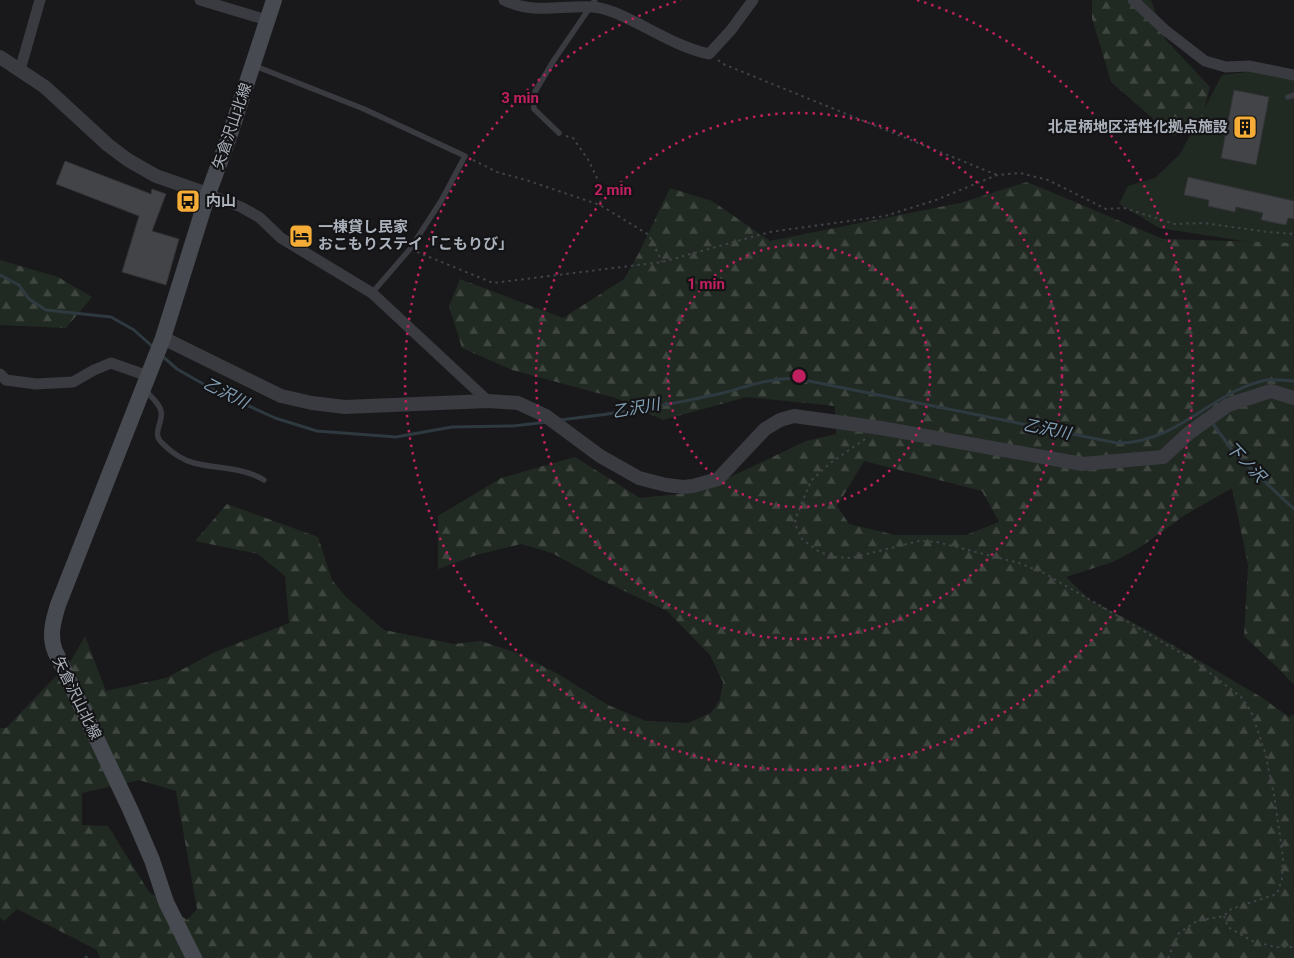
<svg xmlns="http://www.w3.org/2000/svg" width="1294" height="958" font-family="Roboto,'Noto Sans JP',sans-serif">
<defs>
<pattern id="forest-firs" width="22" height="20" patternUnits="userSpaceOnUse" patternTransform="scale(1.25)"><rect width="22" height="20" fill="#212a22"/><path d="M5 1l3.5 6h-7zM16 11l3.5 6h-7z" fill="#3f4640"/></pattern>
</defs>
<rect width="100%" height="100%" fill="#19191b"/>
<path fill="#212a22" d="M1264 70 1294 78V249L1159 228 1119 204 1128 186 1155 178 1180 154 1222 75Z"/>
<path fill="url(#forest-firs)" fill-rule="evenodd" d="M1092 0H1151L1165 39 1210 87 1200 125 1173 136 1111 82 1092 18Z
M1027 182 1163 239 1294 243V685L1280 670 1244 636 1248 565 1232 488 1185 515 1139 548 1113 562 1066 577 1090 600 1149 631 1261 697 1289 717 1294 714V958H100L97 950 17 909 4 921 0 918V728H6L57 675 59 682 85 636 106 691 166 678 215 652 289 623 285 576 258 554 195 541 227 504 318 537 332 580 346 597 384 630 454 644 481 641 517 653 558 674 608 705 646 721 688 723 711 713 720 699 723 682 710 655 667 611 601 580 552 553 521 544 476 555 438 569V516L501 478 575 457 640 498 699 492 806 441 836 434 835 406 747 397 663 420 616 398 512 370 462 348 449 306 460 279 563 318 624 279 640 251 670 188 712 201 770 241 960 203ZM864 461 982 491 999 522 966 535H895L849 524 837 506ZM139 780 176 791 197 909 187 920 149 892 108 826 82 825V793Z
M0 260 58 277 92 297 66 328 0 325Z"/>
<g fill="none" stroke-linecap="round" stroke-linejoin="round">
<path stroke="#2e3940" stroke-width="3" d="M0 275 19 285 29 299 46 310 111 317 134 330 153 347
M161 355 177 369 212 389 275 418 317 431 396 437 452 427 513 426 547 422
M560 420C615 414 670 405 723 393 749 386 766 379 794 378L1117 443C1177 444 1213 390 1267 380 1276 379 1285 381 1294 381
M1211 421 1234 453 1294 509
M86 957 87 958"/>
</g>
<path fill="#434448" stroke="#333337" d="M1234 90 1269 97 1256 165 1221 158Z
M65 161 151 194 152 189 166 194 152 231 179 239 166 285 122 272 139 216 56 184Z
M1188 177 1294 201V219L1288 218 1286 225 1261 220 1263 213 1236 207 1235 212 1208 206 1209 200 1184 195Z"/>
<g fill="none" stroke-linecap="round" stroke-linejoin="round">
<path stroke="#404248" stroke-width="2" stroke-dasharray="2.5 4" stroke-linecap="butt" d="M718 60 723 64 997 175
M566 136 573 138 589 161 602 189 600 205
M473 160 497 172 526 180 600 205 649 235 662 262
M417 252 493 283 662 262 770 232 885 216 936 200 997 175 1020 173 1048 180 1106 209 1124 208 1175 224 1204 223 1268 232 1294 234
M865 439 829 464 811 481 796 517 795 524 802 539 818 551 833 557 851 558 919 541 937 542 1019 563 1044 573 1193 660 1241 697 1251 711 1265 752 1274 795 1283 857 1282 879 1277 894 1231 909 1224 916 1197 921 1179 933 1168 958
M1224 916 1228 927 1252 941 1275 947H1294"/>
<path stroke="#3a3b41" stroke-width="5.5" d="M255 66 364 109 465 156 441 201 410 249 372 293
M1288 97 1294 95
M559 133 534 109 533 95 554 60 595 0
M145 390C150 396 159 402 161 411 164 422 151 433 162 443 170 451 182 460 194 463 217 469 243 467 264 480"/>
<path stroke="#3a3b41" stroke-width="11" d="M200 0 267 20
M504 0C534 15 561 5 592 7 607 8 621 15 635 22 659 34 682 48 709 54L731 30 753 0
M1133 0 1165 30 1205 61 1226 67 1249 66 1294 75
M20 70 40 0
M208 194 241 207 259 217 281 238 372 293 488 401
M0 374 6 380 36 384 73 382 94 370 111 363 148 376"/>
<path stroke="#3a3b41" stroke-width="14" d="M0 57 45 87 108 145 128 160 156 176 208 194
M163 338 281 396 312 403 345 407 488 401 518 403 546 416 600 456 639 478 666 485 683 487 693 486 718 479 765 429 780 420 794 416 881 428 1082 464 1163 457 1189 433 1228 405 1271 391 1294 398"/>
<path stroke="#484a51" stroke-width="16" d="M194 958 166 902 152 860 130 809 55 651C49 636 53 621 58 605L163 338 208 194 229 137 274 0"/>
</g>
<g fill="none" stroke="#c12060" stroke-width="2.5" stroke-dasharray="2.5 5">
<circle cx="799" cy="376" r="131"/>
<circle cx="799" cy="376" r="263"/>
<path d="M917 0A394 394 0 1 1 681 0"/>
</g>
<defs>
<g id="building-square" transform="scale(1.25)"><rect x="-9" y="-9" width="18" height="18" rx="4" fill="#f6ad37" stroke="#141416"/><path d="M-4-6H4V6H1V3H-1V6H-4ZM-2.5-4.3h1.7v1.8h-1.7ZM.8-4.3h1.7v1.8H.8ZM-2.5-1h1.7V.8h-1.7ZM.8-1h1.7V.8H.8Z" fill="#111"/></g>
<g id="bus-square" transform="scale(1.25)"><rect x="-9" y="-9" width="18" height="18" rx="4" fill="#f6ad37" stroke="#141416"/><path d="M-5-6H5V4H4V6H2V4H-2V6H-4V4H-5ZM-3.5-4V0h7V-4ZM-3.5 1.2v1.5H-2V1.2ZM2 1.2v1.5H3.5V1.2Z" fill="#111"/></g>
<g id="hotel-square" transform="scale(1.25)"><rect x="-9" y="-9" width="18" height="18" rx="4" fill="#f6ad37" stroke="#141416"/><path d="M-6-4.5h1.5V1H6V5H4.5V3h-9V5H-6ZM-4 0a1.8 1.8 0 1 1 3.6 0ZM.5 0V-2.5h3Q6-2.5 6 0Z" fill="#111"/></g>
</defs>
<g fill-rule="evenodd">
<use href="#building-square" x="1245" y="127"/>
<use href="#bus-square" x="188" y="201"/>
<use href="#hotel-square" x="301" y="236"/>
</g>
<g text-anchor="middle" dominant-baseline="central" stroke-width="4.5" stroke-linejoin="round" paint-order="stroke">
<g font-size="15" fill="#abb1bb" stroke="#141416">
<text transform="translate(232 126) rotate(-71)">矢倉沢山北線</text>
<text transform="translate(77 698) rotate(64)">矢倉沢山北線</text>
</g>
<g font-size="15" font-weight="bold" fill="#abb1bb" stroke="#141416" text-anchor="start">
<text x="1228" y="127" text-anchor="end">北足柄地区活性化拠点施設</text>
<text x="206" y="201">内山</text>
<text x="318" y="227">一棟貸し民家<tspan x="318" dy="17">おこもりステイ「こもりび」</tspan></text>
</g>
<g font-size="16" font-style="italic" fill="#82a0b6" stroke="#141416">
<text transform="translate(226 393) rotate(27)">乙沢川</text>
<text transform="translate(636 408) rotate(-10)">乙沢川</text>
<text transform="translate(1047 429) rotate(11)">乙沢川</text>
<text transform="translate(1246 462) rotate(46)">下ノ沢</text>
</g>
</g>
<circle cx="799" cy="376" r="8" fill="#c12060" stroke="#141416" stroke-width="2.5"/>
<g font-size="15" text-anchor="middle" font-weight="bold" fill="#c12060" stroke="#141416" stroke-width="4.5" stroke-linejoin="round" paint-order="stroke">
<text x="520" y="103">3 min</text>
<text x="613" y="195">2 min</text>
<text x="706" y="289">1 min</text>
</g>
</svg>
